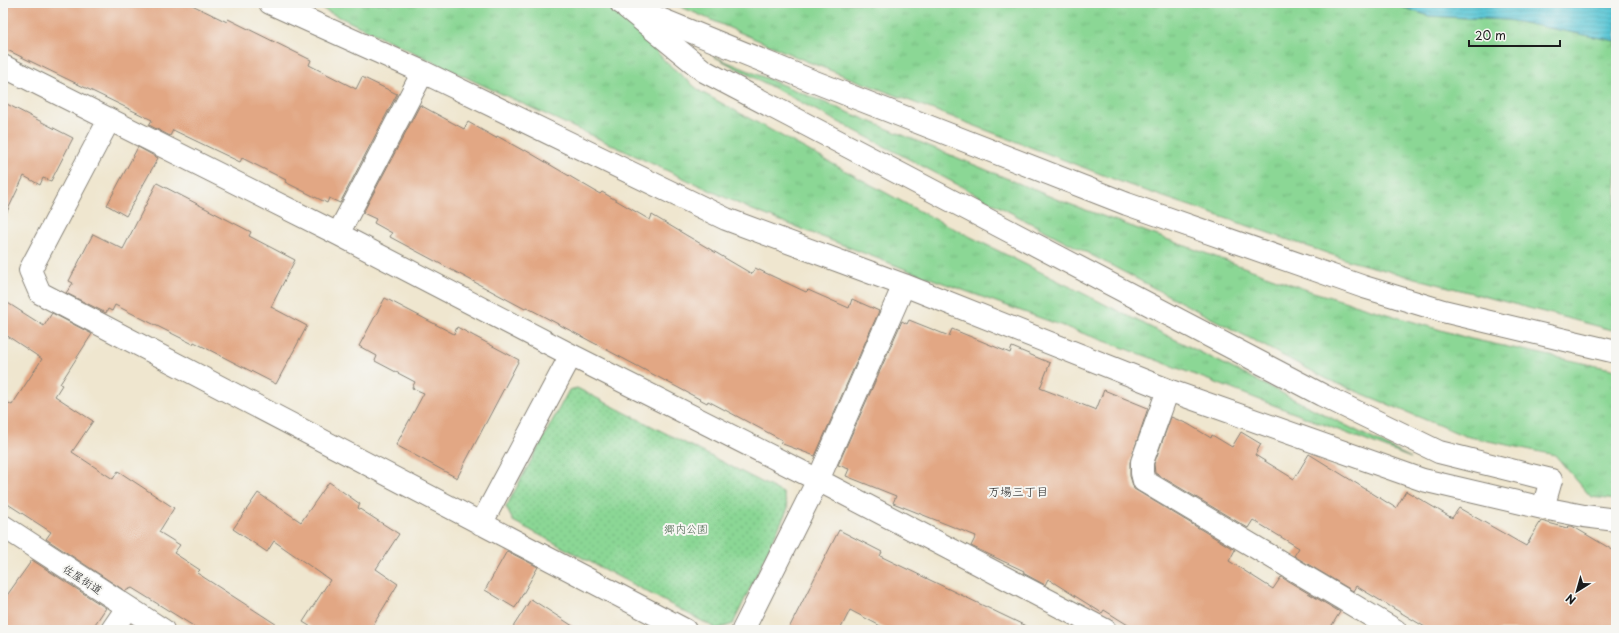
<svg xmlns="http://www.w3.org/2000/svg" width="1619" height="633" font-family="'Playpen Sans','Klee One',sans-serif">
<defs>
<pattern id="grass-tufts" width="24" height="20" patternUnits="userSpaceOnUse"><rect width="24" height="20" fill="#8bd795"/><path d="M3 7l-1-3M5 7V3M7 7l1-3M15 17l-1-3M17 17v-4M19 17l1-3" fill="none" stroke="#77b880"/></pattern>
<pattern id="park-dots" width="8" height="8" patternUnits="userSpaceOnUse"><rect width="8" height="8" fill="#8bd795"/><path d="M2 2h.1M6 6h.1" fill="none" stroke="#77b880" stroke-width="1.8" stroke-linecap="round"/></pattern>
<pattern id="water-rules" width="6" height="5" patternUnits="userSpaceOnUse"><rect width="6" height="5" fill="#5cc7d6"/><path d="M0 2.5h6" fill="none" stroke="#4faab7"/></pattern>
</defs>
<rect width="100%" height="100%" fill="#f6f6f2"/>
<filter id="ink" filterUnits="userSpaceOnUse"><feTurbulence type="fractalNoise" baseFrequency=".025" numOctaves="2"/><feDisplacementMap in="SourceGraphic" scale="8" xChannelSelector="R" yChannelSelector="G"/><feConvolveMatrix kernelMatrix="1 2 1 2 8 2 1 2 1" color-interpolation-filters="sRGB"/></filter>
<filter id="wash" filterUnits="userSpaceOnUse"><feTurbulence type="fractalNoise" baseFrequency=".012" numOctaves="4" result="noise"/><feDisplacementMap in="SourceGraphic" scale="16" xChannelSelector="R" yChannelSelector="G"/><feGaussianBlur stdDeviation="0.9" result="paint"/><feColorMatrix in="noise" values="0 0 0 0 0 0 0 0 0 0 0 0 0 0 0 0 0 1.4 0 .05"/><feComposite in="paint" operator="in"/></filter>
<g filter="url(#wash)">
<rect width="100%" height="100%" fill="#efe6cf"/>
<path fill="url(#grass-tufts)" stroke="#547a58" d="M310 3H598L624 15 666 62 701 92 921 212 1411 458 1146 356 910 271 750 209 478 83Z
M672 3H1390L1429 16 1508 20 1616 41V331L1350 261 1129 185 806 61Z
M713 56 1061 201 1310 291 1471 339 1616 370V500L1591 497 1555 455 1465 436 1329 380Z"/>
<path fill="url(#park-dots)" stroke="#547a58" d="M577 388 783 493 788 508 733 624 717 629 513 521 506 507 569 390Z"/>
<path fill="url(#water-rules)" stroke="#3c7279" d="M1390 3H1616V41L1508 20 1429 16Z"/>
<g id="blocks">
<path fill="#e2a784" d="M3 3H188L227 22 228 19 311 60 309 65 356 89 362 77 397 94 340 203 329 198 327 203 285 182 286 180 242 158 240 162 173 130 170 136 149 125 152 120 3 48Z
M3 102 73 138 51 181 43 178 40 185 24 176 3 220Z
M420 105 464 129 468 122 496 138 497 136 524 151 525 150 600 194 602 192 650 220 652 215 752 274 755 268 806 292 808 290 849 308 852 299 879 311 815 456 780 443 782 440 708 401 707 403 526 307 525 309 390 237 392 233 374 223 376 219 363 213Z
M138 147 158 158 126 216 107 205Z
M157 183 251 232 249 236 295 260 271 307 307 326 276 384 194 342 193 344 115 305 112 311 108 309 106 313 66 293 73 283 69 281 93 234 123 249Z
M385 298 454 334 457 327 519 360 457 478 396 445 424 393 412 388 415 382 375 361 377 356 359 346Z
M3 300 44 326 52 313 92 334 60 384 62 385 55 396 93 421 72 452 113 479 118 471 174 508 159 532 180 545 174 553 200 570 197 573 285 630H200L132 588 125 591 46 539 51 532 3 501V400L12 405 42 359 3 333Z
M909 320 949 336 952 329 1010 353 1012 347 1050 363 1040 388 1096 410 1104 390 1148 408 1130 462V476L1134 489 1235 550 1229 561 1273 589 1281 577 1340 612 1329 630H1136L1104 610 1102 613 1048 579 1045 585 1023 573 1024 571 971 546 976 536 893 503 896 496 846 476 849 469 838 465 902 321 907 324Z
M1171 417 1188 424 1211 438 1212 435 1232 447 1241 432 1261 444 1255 455 1294 479 1309 454 1396 508 1406 491 1452 518 1459 508 1526 546 1541 521 1567 528 1569 526H1572L1616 552V630H1430L1356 586 1353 591 1294 556 1299 548 1253 520 1248 528 1155 473 1154 464Z
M329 482 360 504 358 508 399 534 376 569 398 584 370 630H316L303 622 330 580 274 541 267 552 233 529 258 493 301 522Z
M839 530 882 552 880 556 1034 630H888L850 610 840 630H788Z
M507 551 538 567 515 608 485 590Z
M32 560 106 608 91 630H3V601Z
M531 599 579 630H511Z"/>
</g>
</g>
<g filter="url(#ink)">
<use href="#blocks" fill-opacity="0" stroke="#868176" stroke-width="1"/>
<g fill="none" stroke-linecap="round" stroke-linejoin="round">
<g stroke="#868176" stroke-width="24">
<path id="minor" d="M270 3 423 72 726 219 904 285 1168 390 1423 480 1543 508 1584 516 1616 520
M627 8 704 71 1322 395 1439 452 1551 480 1543 508
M3 66 338 234 571 355 818 480 1105 630
M109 120 30 270 40 293 685 630
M338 234 423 72
M1168 390 1142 462V473L1144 481 1395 630
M481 524 571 355
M3 526 163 630
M112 630 127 608
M743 630 818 480 904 285"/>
</g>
<g stroke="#868176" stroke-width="24">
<path id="tertiary" d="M621 3 810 80 1127 204 1364 287 1443 311 1616 352"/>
</g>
<use href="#minor" stroke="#fff" stroke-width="22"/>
<use href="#tertiary" stroke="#fff" stroke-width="22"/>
</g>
</g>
<g text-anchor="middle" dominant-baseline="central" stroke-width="4" stroke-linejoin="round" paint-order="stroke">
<g font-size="11" fill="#435d46" stroke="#f6f6f2">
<text x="686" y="528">郷内公園</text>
</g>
<g font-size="11" fill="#1c1c1c" stroke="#f6f6f2">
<text transform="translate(83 579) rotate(33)">佐屋街道</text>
</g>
<g font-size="12" fill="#1c1c1c" stroke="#f6f6f2">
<text x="1018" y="491">万場三丁目</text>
</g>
</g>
<rect width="1619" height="633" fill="none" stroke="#f6f6f2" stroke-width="16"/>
<g transform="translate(1577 591) rotate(217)" stroke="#f6f6f2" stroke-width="3" paint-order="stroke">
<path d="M0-3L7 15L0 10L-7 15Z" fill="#1c1c1c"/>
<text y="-6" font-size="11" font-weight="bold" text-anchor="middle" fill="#1c1c1c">N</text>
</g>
<path d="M1469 40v6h91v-6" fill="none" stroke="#1c1c1c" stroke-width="2"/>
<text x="1475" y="40" font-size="12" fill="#1c1c1c" stroke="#f6f6f2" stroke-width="3" paint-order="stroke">20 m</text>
</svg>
